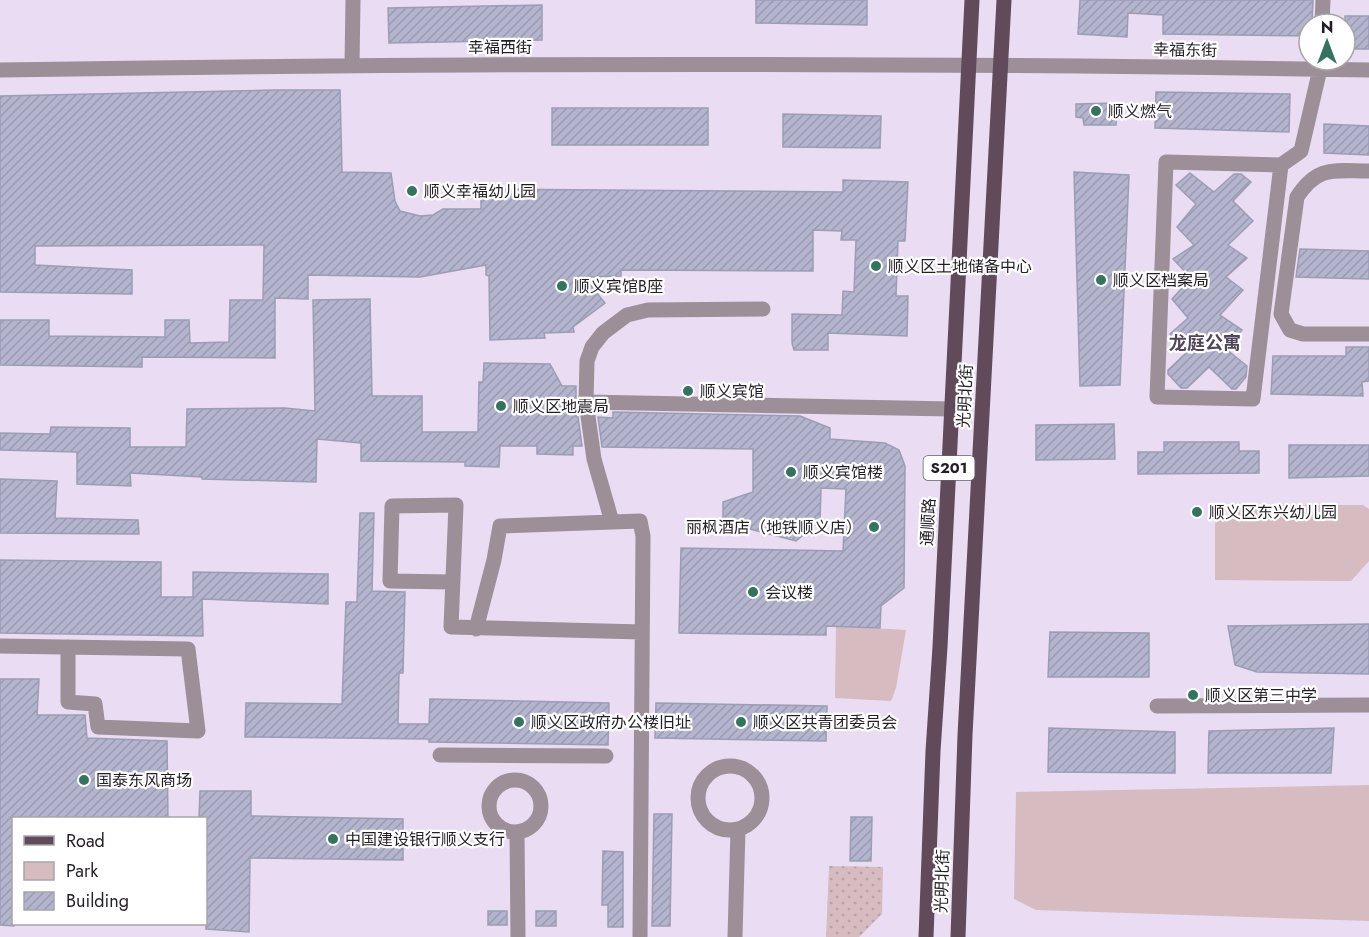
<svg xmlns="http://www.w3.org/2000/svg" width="1369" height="937" font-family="Jost,'Noto Sans SC',sans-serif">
<defs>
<pattern id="grass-dots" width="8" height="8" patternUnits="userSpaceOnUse" patternTransform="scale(1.5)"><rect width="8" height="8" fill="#d6bbc0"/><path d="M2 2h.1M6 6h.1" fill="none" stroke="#b7a0a5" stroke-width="1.8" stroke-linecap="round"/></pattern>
<pattern id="building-hatch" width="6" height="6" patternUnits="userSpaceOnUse" patternTransform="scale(1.5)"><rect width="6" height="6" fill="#b3b4cd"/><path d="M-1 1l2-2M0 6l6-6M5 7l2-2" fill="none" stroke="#9a9ab0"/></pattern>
</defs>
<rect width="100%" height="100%" fill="#e9dcf3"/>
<path fill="url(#grass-dots)" d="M829 866 883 867 882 914 859 937H826Z"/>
<path fill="#d6bbc0" d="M1241 505H1363L1369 509V561L1351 581 1215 580V523Z
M836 626 906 630 896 688 891 701 835 698Z
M1369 785V921L1036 910 1014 899 1016 792Z"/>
<path fill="url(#building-hatch)" stroke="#9c9db5" stroke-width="1.5" d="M756 0H867V25L756 23Z
M1080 0H1313L1312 24H1309V36L1163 34V15L1128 13 1127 37 1078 34Z
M542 5V40L389 43 388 8Z
M1345 16H1369V49H1345Z
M275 90H340L342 172 391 173 395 201 400 211 420 216 433 215 443 209H481V189L843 192V180L908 182 905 241H898L896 296H908L907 336 828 333V350H794L792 343V314L842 315 843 291 854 292 856 240H841L842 231 813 230V271L621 270V276L584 277 605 303 573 327 574 332 544 333 545 338 490 340 489 276 486 275V265L420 277 308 275V299L275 298V358L142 357V367L0 365V320H49V336L165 337V320H189L190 343 229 342 230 300H263L264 245 35 246V265L132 270V294L0 292V96Z
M1156 92 1290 94 1289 132 1155 128Z
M1117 103 1116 125H1084L1083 118 1076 117V104Z
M552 108H708V145H552Z
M783 114 881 116 880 148 783 147Z
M1324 124 1369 126V155L1324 153Z
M1074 172 1129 175 1120 385 1080 386Z
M1190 173 1214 192 1234 174H1241L1251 182 1233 201 1253 221 1228 245 1247 258 1226 277 1243 290 1220 315 1242 330 1226 349 1247 366 1246 377 1236 389H1232L1209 367 1187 388H1181L1168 374V370L1186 353 1170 334 1188 318 1172 299 1191 278 1173 259 1194 245 1177 227 1196 204 1176 185Z
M1300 249 1369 251V279L1296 277Z
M370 299 372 396H422V432H478L479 382H483L484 363 550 364 562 386H576V417H578L582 446H573V455L537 454V446H500L499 467 465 466V462L361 461V443L317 439 316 482 202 479V477L130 473 131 486 77 484V452L0 450V433L50 434 51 427 130 428V447H186L187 409 285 408 315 411 313 300Z
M1346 347H1369V381L1362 382 1363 396 1271 394 1273 356H1346Z
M613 412 800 416 830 428V439L885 443 899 450 905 466 904 588 881 606 880 628 826 626V635L679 633 681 548 843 551 846 489 821 488 820 521 796 541 723 522V502L753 492V449L602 447 598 417 613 418Z
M1114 424 1115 459 1036 460V425Z
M1164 442H1239V451H1259V473L1138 474V452H1164Z
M1289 445H1369V476L1289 478Z
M0 479 57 481 55 518 138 520 139 534 0 533Z
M360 513H374L372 591 405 592 403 673H399L398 724H429L430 699 609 703 608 745 429 742V739L245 737 246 703 342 704 346 602H357Z
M0 560 161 562V597H193V572L328 574V604L202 599 203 636 0 633Z
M1369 624V674L1257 672 1235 665 1228 626Z
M1050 632 1149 633V677H1048Z
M0 679H39L37 715H85L87 738 167 741 168 819H14V926L0 925Z
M656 703 827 706 826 741 655 738Z
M1049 728 1175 732V773L1048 772Z
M1334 728 1331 773H1208L1209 731Z
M200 791H251V816L403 819V860L250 858 249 932 206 929V819H199Z
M654 814H672L670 926H652Z
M851 817H872L871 861H850Z
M603 851 623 852V927H608V905H602Z
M488 911H507V925H488Z
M536 911H556V926H536Z"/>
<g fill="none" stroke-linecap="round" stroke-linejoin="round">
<path stroke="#9c8f97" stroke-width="15" d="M1322 24 1323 0
M352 65 353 0
M0 70C456 63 913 62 1369 70
M1281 165 1253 399 1157 397 1166 162 1281 165 1301 151 1320 69V60
M1369 171C1334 171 1318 165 1297 197L1281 314 1290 330 1303 334H1369
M586 402 587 361 592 347 603 333 627 315 648 310 763 309
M612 522 594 459 586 402 951 409
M452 582 390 581 392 506 456 505 451 627 642 632
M476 629 494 560 500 526 640 521 643 536 640 937
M0 646 188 649 198 731 98 727 95 704 68 702V647
M1157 706 1369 705
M440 755 606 756
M698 798a32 32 0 1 1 64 0a32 32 0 1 1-64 0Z
M489 806a26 26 0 1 1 52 0a26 26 0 1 1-52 0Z
M517 832 518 937
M735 937 738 829"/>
<path stroke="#614b5a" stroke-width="15" d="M926 937 933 751 940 647 972 0
M958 937 965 735 1004 0"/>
</g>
<g fill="#357360" stroke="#fff" stroke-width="2">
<circle cx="1096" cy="111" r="6"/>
<circle cx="412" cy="191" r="6"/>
<circle cx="876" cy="266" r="6"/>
<circle cx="1101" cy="280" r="6"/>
<circle cx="562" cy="286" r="6"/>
<circle cx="688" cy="391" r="6"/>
<circle cx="501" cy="406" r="6"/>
<circle cx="791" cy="472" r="6"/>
<circle cx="1197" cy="512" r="6"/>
<circle cx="874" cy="527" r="6"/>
<circle cx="753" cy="592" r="6"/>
<circle cx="1193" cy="695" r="6"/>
<circle cx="519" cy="722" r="6"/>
<circle cx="741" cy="722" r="6"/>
<circle cx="84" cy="780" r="6"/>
<circle cx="333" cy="839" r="6"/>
</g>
<g text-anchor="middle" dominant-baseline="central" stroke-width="4.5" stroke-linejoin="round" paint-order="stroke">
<rect fill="#fff" stroke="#646267" stroke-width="1.5" x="923.5" y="456" width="51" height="24" rx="4.5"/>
<g font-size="15" font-weight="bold" fill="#221e26">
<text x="949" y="468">S201</text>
</g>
<g font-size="16" fill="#221e26" stroke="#fff">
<text x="500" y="47">幸福西街</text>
<text transform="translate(1185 50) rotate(1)">幸福东街</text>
<text transform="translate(965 396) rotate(-87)">光明北街</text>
<text transform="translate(928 522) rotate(-87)">通顺路</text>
<text transform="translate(942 881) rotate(-88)">光明北街</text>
</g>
<g font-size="16" fill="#221e26" stroke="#fff" text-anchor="start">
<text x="1108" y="111">顺义燃气</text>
<text x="424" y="191">顺义幸福幼儿园</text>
<text x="888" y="266">顺义区土地储备中心</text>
<text x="1113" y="280">顺义区档案局</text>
<text x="574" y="286">顺义宾馆B座</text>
<text x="700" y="391">顺义宾馆</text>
<text x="513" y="406">顺义区地震局</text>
<text x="803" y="472">顺义宾馆楼</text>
<text x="1209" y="512">顺义区东兴幼儿园</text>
<text x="862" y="527" text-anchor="end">丽枫酒店（地铁顺义店）</text>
<text x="765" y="592">会议楼</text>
<text x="1205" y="695">顺义区第三中学</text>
<text x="531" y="722">顺义区政府办公楼旧址</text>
<text x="753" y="722">顺义区共青团委员会</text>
<text x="96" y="780">国泰东风商场</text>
<text x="345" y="839">中国建设银行顺义支行</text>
</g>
<g font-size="18" font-weight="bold" fill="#514659" stroke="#fff">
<text x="1205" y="343">龙庭公寓</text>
</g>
</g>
<rect x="12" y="817" width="195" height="108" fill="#ffffff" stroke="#a7a5a8" stroke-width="1.5"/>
<rect x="24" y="836" width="30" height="9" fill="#614b5a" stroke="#a7a5a8" stroke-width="1.5"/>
<text x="66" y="847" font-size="18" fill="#221e26">Road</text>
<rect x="24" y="862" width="30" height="18" fill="#d6bbc0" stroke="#a7a5a8" stroke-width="1.5"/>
<text x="66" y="877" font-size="18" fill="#221e26">Park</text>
<rect x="24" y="892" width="30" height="18" fill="url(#building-hatch)" stroke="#a7a5a8" stroke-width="1.5"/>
<text x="66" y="907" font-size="18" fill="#221e26">Building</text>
<g transform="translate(1327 42)"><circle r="28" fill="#ffffff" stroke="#a7a5a8" stroke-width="1.5"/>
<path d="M0-4.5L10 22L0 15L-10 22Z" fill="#357360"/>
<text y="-9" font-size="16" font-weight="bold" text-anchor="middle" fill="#221e26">N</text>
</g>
</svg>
